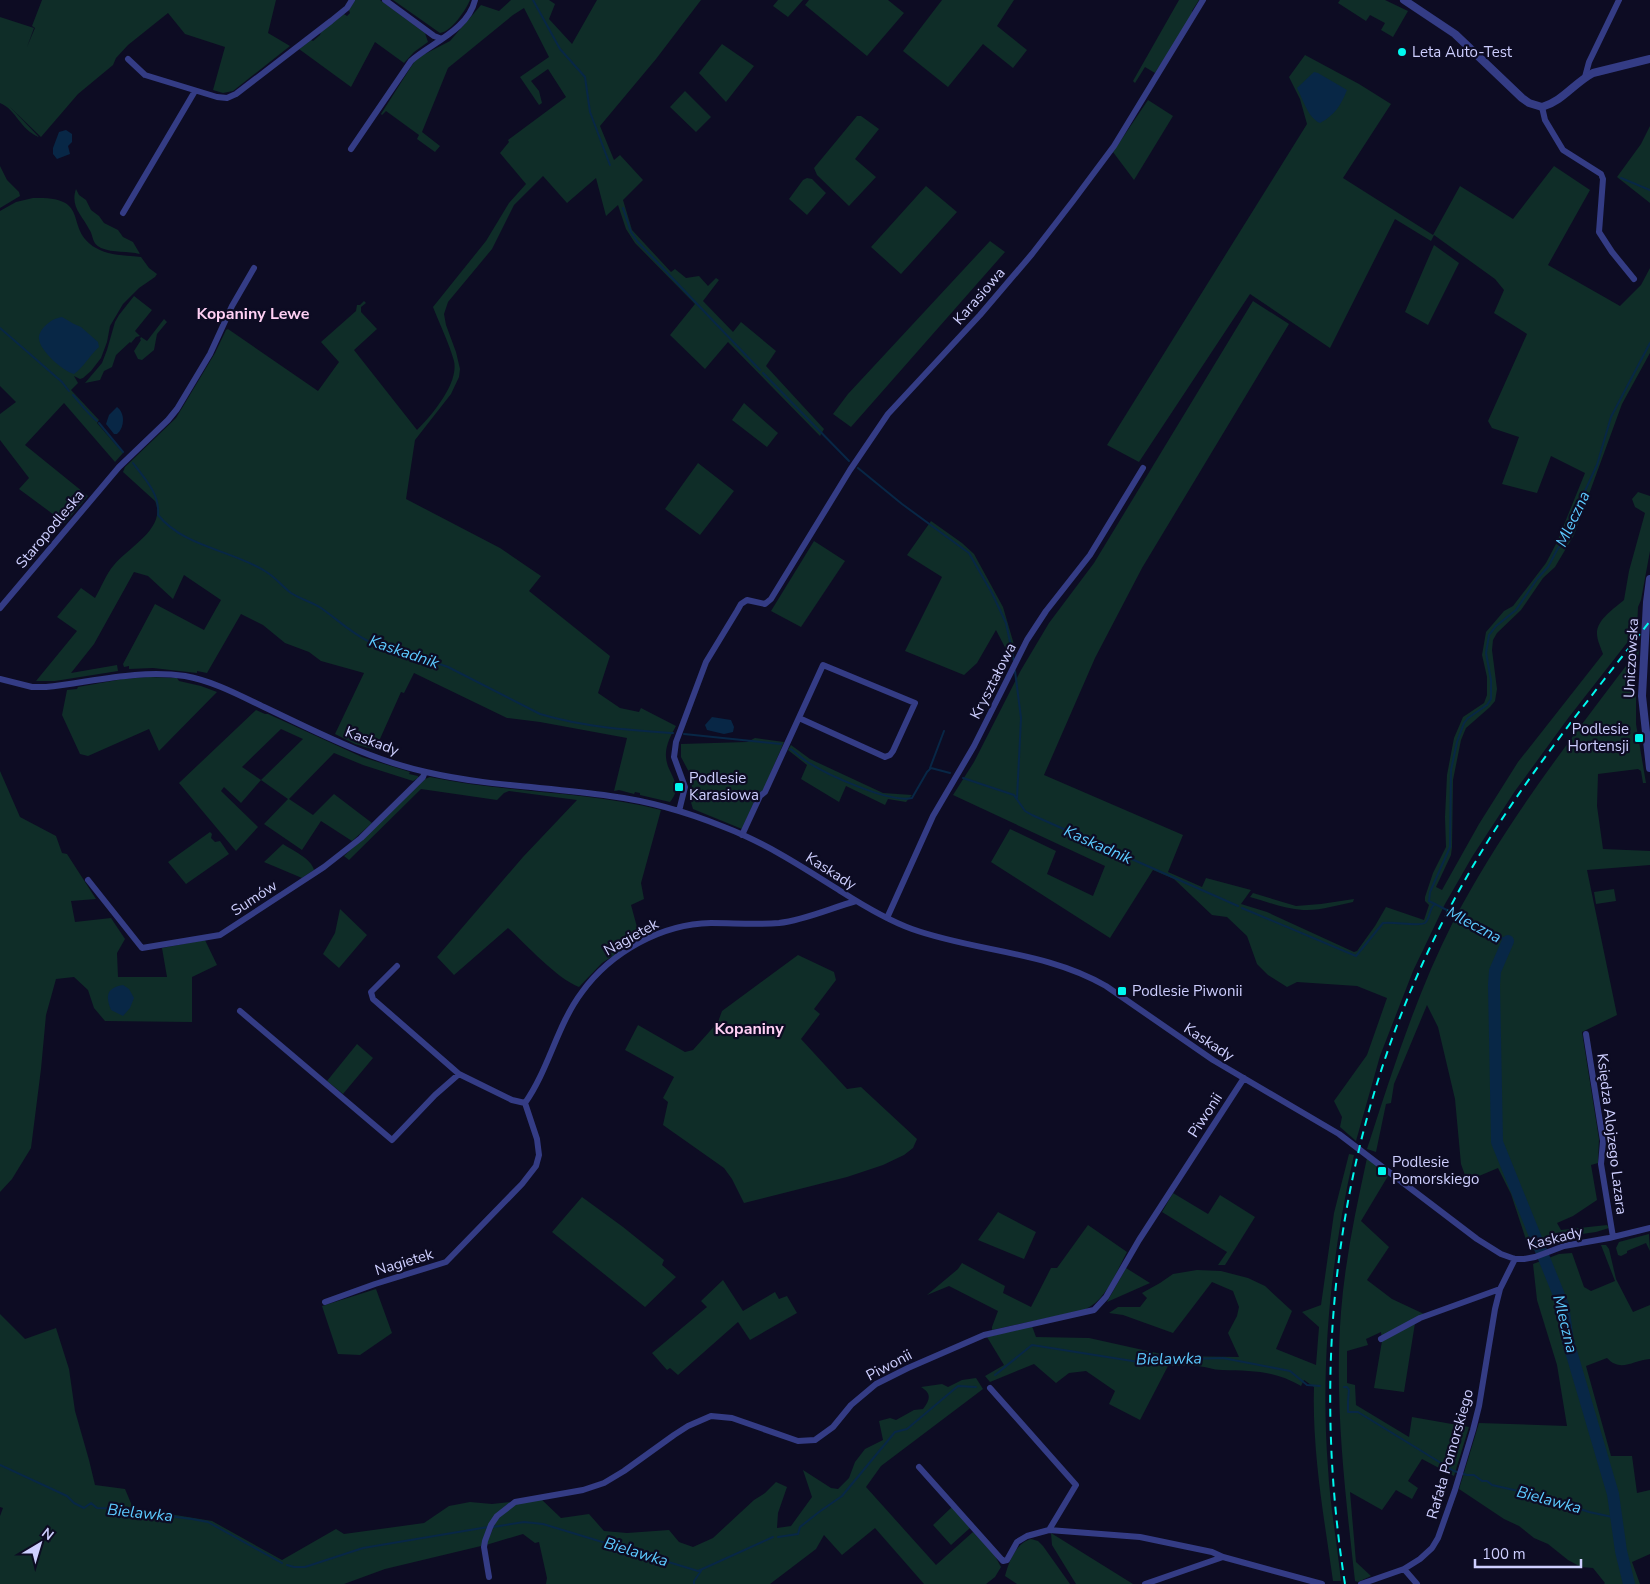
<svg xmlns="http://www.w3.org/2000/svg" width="1650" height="1584" font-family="'Nunito Sans',sans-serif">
<rect width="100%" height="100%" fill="#0d0c23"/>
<path fill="#0f2d28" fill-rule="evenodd" d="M42 0H276L268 33 290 46 233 91 223 93 213 90 225 47 185 34 168 13 128 45 116 58 113 65 78 94 41 137 10 107 39 137C19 129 17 110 0 103V17L34 28 27 47 35 28 32 26Z
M355 0H380L425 33 428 42 414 52 404 63 375 42 351 87 299 49 311 40 313 41 320 35 321 32 344 14 347 16 350 13 349 10Z
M393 0H470C466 10 451 32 440 33Z
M511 0H549L555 4 549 19 572 44 597 0H701L656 59 600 126 614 160 620 155 643 180 623 200 632 230 671 272 675 269 686 278 699 276 708 286 716 278 719 280 703 301 733 332 741 322 776 351 766 366 824 429 820 436 728 342 705 369 670 335 695 304 635 243 626 229 618 205 606 216 596 178 567 203 543 176 514 205 492 249 448 302 444 314 446 325 456 352 460 369 459 377 451 394 415 440 406 499 500 548 541 576 529 591 610 656 598 693 620 708 639 712 641 708 676 726C671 735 665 746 666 757 667 775 685 784 670 802L640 795V793L635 792 634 794 619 790 614 791 627 738 540 722 507 718 414 673 404 693 401 692 375 750 355 744 335 734 364 673 321 661 309 652 285 643 263 625 241 614 207 673 197 671V673L153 668 129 669V666L124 667 123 664 155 604 204 630 221 600 184 575 173 599 148 576 134 572 94 644 71 673 117 665 118 671 55 681H36L77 631 57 617 81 588 95 598C101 588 106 574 114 565 129 547 167 528 155 501L123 472 125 467 176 418 215 353 226 330 228 329 318 391 339 362 321 342 356 311 357 305H360L364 301 366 303 361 307V312L377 329 354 350 417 430C432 415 459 383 454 361 449 343 440 325 433 307L486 241 509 203 526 184 500 153 509 142 508 140 566 97 548 69 531 81 539 91 542 103 539 105 520 77 549 57 524 8 513 15 448 68 422 132 440 146 435 152 417 139 419 135 386 111 382 115 381 114 414 62 421 56 450 41 481 5 499 11Z
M778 0H803L788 17 773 6Z
M809 0H888L904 13 867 56 805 5Z
M942 0H1014L997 26 1027 50 1013 68 983 44 948 87 903 51Z
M1179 0H1199L1192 11 1193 15 1155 73 1145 67 1135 83 1133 81Z
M1340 0H1385L1408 11 1393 37 1381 30 1385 23 1370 15 1366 21 1338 3Z
M722 44 754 66 726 102 699 73Z
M1305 55 1359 84 1391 104 1343 178 1433 235 1460 186 1513 219 1554 166 1590 190 1548 265 1620 306 1641 285 1650 268V353L1622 404 1574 535 1555 567 1543 578 1521 610 1497 633 1493 640 1492 650 1497 689 1495 701 1490 707 1466 728 1461 740 1453 780 1452 847 1451 855 1436 887 1442 890 1479 824 1518 762 1603 654C1601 648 1597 640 1597 634 1596 620 1615 608 1624 600L1629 571 1645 513 1635 507 1632 499 1638 492 1650 496V551L1641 600 1638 607 1637 630 1569 717 1515 791 1472 857 1445 904 1413 971 1380 1056 1356 1141 1340 1127 1342 1117 1334 1101 1367 1055 1387 998 1357 986 1297 982 1287 987 1268 975 1257 964 1247 936 1227 917 1212 915 1174 879 1153 870 1110 938 991 862 1010 829 1056 851 1047 874 1093 896 1105 866 953 795 974 762 1021 670 1049 623 1094 563 1253 301 1289 324 1142 568 1095 658 1044 775 1183 835 1168 872 1202 887 1206 878 1251 890 1241 904 1267 912 1354 952 1357 951 1375 926 1386 907 1424 920 1429 905 1425 901V897L1433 873 1446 847 1445 817 1447 775 1454 738 1463 717 1484 703 1487 695V677L1482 655 1486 632 1504 611 1513 606 1546 563 1557 542 1585 473 1551 456 1537 493 1502 484 1519 437 1492 428 1488 421 1527 334 1494 313 1504 290 1495 279 1434 235 1431 241 1395 219 1330 348 1250 294 1139 462 1107 445 1307 124 1300 99 1289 77Z
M685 91 711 117 696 132 670 107Z
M1148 100 1173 116 1134 180 1113 152Z
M857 116H861L879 129 855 159 876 177 849 206 817 175 814 168Z
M1650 126V203L1617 177 1641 144Z
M0 166 7 180 19 192 20 196 0 208Z
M807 178 812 179 826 193 807 215 789 199 803 180Z
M926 186 957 212 901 274 871 247Z
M76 189 79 195 86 200 91 210 99 216 104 223 118 230 123 237 133 242 140 254C128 251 113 253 101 248 91 243 94 236 89 229 82 215 70 207 76 189Z
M33 198C94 196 62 228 96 248 109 256 126 255 141 257L149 268 157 274 155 277 139 288 123 304 110 326 107 342 101 358 91 371 83 378 80 379 74 376 78 383 71 390 99 420 97 423 123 453 115 462 64 403 25 445 88 496 65 523 19 489 29 478 0 440V414L16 402 0 386V211L16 202Z
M990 241 1005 252 851 427 833 414 848 394Z
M1434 245 1459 263 1428 325 1405 312Z
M134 296 152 310 135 331 140 336 136 337 131 343 130 342 116 355 112 367 104 371 100 380 85 383 102 363 107 350 115 322 119 315Z
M164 319 167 322 157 334 154 350 142 360 138 359 134 351 141 340 140 339 141 337 147 341Z
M744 403 778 433 767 447 732 420Z
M698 463 734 491 700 535 665 509Z
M931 521 962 543 974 554 1003 607 1015 648 1010 657 996 630 977 663 964 675 905 651 942 577 907 555Z
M814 541 845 561 801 627 771 611Z
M1639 649 1636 676V724L1646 783H1643L1641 771 1638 769 1598 774 1597 806 1603 849 1650 851V865L1587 870 1617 1015 1582 1032 1599 1139 1598 1163 1591 1165 1597 1200 1573 1216 1557 1223 1561 1230 1607 1225 1609 1228 1596 1232 1568 1236 1566 1239 1555 1241 1531 1251 1529 1249 1511 1194 1498 1168 1467 1181 1461 1164 1455 1099 1438 1027 1427 1005 1394 1084 1391 1103 1386 1104 1376 1152 1367 1149C1392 1072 1416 995 1453 922 1504 824 1572 737 1639 649Z
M148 677 177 678 179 681 201 686 217 692 159 751 149 729 88 756 80 754 62 715 67 690 77 689 78 687 123 679Z
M256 710 265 714H268L362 757 410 772 409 774 418 776V778L413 781 363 765 334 753 289 799 313 815 334 794 372 823 352 841 321 821 302 850 264 824 288 799 261 780 241 803 224 787 221 791 258 827 236 851 179 783ZM281 729 303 739 261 780 242 767Z
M755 738 784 742 763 791 758 793 742 829 693 809 690 799 692 787 690 774 681 757V744L747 742Z
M791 745 810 759 883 793 912 795 906 802 888 799 885 805 846 786 839 802 801 779 807 765 788 750Z
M0 771 20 817 56 836 62 853 67 854 96 899 71 901 75 922 111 918 125 939 117 953 118 977H167L162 948 205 940 217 965 192 977V1022L105 1021 94 1008 88 990 74 977 56 979 46 1015 41 1069 31 1148 12 1179 0 1192Z
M430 777C506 793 585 791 661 810L641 883 644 899 631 905 640 938 602 963 579 987C556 978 527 945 508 928L454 975 437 957 523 857 577 800 509 791 504 793 497 800 421 789 349 860 344 856 425 779Z
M210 832 212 834 211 838 215 842 220 841 229 854 186 884 168 862Z
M283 844C292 850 312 859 314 870L302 878 264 862Z
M1614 889 1616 901 1596 904 1594 892Z
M1253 893 1296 906 1321 904 1354 899 1353 902C1337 905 1320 911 1303 910 1285 909 1268 902 1250 897Z
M340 909 367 935 339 968 323 954 335 933Z
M798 955 834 972 836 980 814 1009 820 1014 801 1039 847 1089 861 1087 917 1139 913 1148 904 1155 883 1165 847 1177 744 1203 732 1179 724 1168 663 1125 668 1102 663 1098 674 1077 625 1050 638 1025 685 1052 693 1050 718 1022 722 1011Z
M357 1044 373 1058 343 1094 327 1081Z
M1349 1154 1354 1155C1331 1256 1320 1363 1328 1468 1330 1505 1337 1543 1341 1581H1333C1324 1517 1312 1452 1314 1387L1304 1380 1301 1386C1274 1370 1252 1371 1222 1370 1213 1370 1205 1366 1196 1366 1187 1365 1177 1366 1168 1366L1140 1420 1109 1404 1115 1391 1086 1371 1069 1373 1056 1383 1034 1364 990 1382 985 1376 1004 1365 987 1337 1032 1326 1036 1337 1089 1338 1170 1356 1239 1357 1228 1333 1237 1316 1239 1307 1233 1291 1212 1282 1173 1333 1123 1315 1109 1313 1118 1307H1140L1147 1298 1142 1293 1160 1283 1173 1274 1197 1270 1221 1271 1248 1278 1265 1286 1292 1311 1276 1349 1316 1365 1319 1327 1302 1312 1321 1305 1334 1213Z
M1367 1158 1388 1176 1361 1221 1389 1247 1367 1280 1392 1299 1424 1314 1415 1323 1404 1392 1374 1388 1382 1341 1381 1332 1366 1339 1368 1345 1347 1351V1383L1355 1385 1356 1405 1409 1437 1412 1417 1469 1427 1454 1476 1422 1459 1408 1481 1418 1488 1412 1499 1396 1490 1382 1510 1350 1492 1356 1562 1371 1576 1358 1582 1355 1581C1345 1491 1334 1402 1341 1312 1345 1260 1356 1209 1367 1158Z
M1173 1193 1208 1214 1220 1195 1255 1217 1225 1265H1218L1227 1252 1162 1212Z
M582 1197 623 1227 664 1260 662 1265 676 1277 645 1307 552 1232Z
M998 1212 1036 1232 1024 1259 978 1240Z
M1088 1225 1127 1252C1116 1272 1107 1300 1084 1310L992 1330V1327L998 1311 949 1286 927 1295 958 1269 962 1263 1005 1286 1003 1293 1031 1307 1051 1268H1057Z
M1649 1234 1650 1251 1646 1243 1627 1251V1253L1621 1256 1618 1255 1616 1248 1619 1242Z
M1601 1245H1606L1609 1249 1616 1279 1633 1312 1650 1305V1359C1633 1360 1621 1373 1607 1358L1586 1366 1611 1456H1632L1637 1493 1650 1490V1554L1632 1562 1640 1584H1604L1605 1583 1593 1568 1581 1567 1568 1560 1548 1544 1534 1538 1519 1526 1504 1519 1459 1489 1479 1423 1567 1426 1557 1365 1537 1300 1533 1264 1559 1254 1572 1253 1584 1287 1591 1291 1615 1281Z
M1126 1268 1150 1283 1107 1302Z
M723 1280 743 1311 775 1292 779 1299 787 1296 797 1313 750 1340 738 1322 678 1375 670 1368 667 1370 652 1353 707 1307 701 1301Z
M376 1289 392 1333 360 1355 338 1354 322 1306Z
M0 1314 25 1339 56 1328 69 1369 75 1411 89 1460 95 1485 125 1489 133 1508 212 1521 282 1560 336 1529 344 1534 424 1523 449 1506 470 1502 492 1504 511 1502 505 1506 481 1546 385 1569 344 1584H0V1516L3 1508 0 1507Z
M976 1378 983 1389 881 1466 866 1487 936 1565 973 1532 994 1554 1001 1567 995 1577 986 1584H924L875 1528 842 1555 824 1535 816 1549 770 1584H546L547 1578 539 1542 535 1543 523 1534 486 1545 498 1517 516 1503 540 1498 561 1518 589 1514 604 1531 627 1533 669 1530 679 1542 693 1547 713 1538 754 1500 765 1493 776 1482 787 1487 778 1513 777 1528 791 1526 812 1497 803 1470 831 1488 838 1489 849 1478 855 1462 865 1449 883 1440 879 1421 890 1418 896 1420 914 1410 923 1409C931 1399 931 1393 921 1387L942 1384 948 1387 962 1380Z
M952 1507 970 1528 951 1545 933 1525Z
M1051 1533 1133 1584H1076L1052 1545Z
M1031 1539 1038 1541 1043 1546 1070 1584H1017L1005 1576C1009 1561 1016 1543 1031 1539Z"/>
<path fill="#082746" d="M1314 72 1318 73 1347 90C1341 105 1335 115 1320 123 1308 118 1303 99 1297 88Z
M66 130 72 134V142L68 146 70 154 57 159 53 154V148L59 132Z
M62 317 74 324 81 327 98 342 99 347C89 356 84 367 74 374 63 371 40 351 39 339 38 335 42 329 45 326 50 321 55 318 62 317Z
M117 407C125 413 125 427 117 434H114L106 424 109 415Z
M712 717 731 720 734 727 733 732 724 734 707 730 705 725Z
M123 985 129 989 134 998 130 1008 123 1016 111 1010C105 995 107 988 123 985Z"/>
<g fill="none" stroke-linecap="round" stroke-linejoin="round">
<path stroke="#082746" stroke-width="2" d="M533 0 560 49 585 77 590 112 610 165
M1621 178 1650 190
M623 208 631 232 637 241 760 370
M0 328 62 382 69 391
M763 373 849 461
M73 395C81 404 87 413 97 421
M99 423 123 452
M133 463C145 479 160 494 158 515 184 547 231 550 265 571 274 576 282 586 291 593 300 599 312 602 321 608 337 619 351 633 368 641 393 654 422 657 448 667L540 714C583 727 629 730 673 733
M858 468 902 504 969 553 992 593 1006 623 1014 661
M1015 671 1021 718 1017 798
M684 734 781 744
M791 749C796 753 801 757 806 761 827 775 889 803 912 798L927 772 931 768 950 773
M930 768 944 731
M963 778 1014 795 1025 811 1032 815 1238 906
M1242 908 1356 956 1383 923C1393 921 1418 927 1425 923 1430 919 1429 909 1434 905
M1508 941 1429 901 1430 892 1450 847 1451 770 1457 742 1464 723 1468 718 1487 705 1491 699V680L1486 653 1489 635 1496 626 1516 610 1537 579 1548 567 1558 548 1566 541 1584 493 1597 465 1611 417 1650 343
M995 1375 1032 1345 1145 1363 1152 1357 1162 1360 1223 1358 1290 1371 1307 1385 1320 1386
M1344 1387H1347L1349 1390 1348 1401V1412H1358L1454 1471 1467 1475H1474L1482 1481H1487L1492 1485 1544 1497 1589 1512 1617 1518
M0 1465 67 1496 74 1503 84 1508 91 1503 97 1508 135 1509 145 1513 192 1519 208 1522 282 1563
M493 1527 524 1522 543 1524 698 1571 773 1537
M778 1537 798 1534 800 1527 819 1512 842 1496 895 1432 907 1429 958 1386 976 1387
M287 1565 294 1567H305L363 1548 488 1527
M694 1584V1581L701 1571"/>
<path stroke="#082746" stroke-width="12" d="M1508 941 1495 971 1494 985 1497 1142 1563 1305 1568 1341 1613 1494 1621 1551 1629 1584"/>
<path stroke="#343c85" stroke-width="6" d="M385 0 434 36 442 39
M128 59 145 75 217 97 227 98 236 94 331 21 347 8 352 0
M1585 77 1589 62 1619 0
M1542 107 1545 120 1563 150 1601 174 1603 179 1599 232 1612 252 1634 279
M351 149 411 61C431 43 468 30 475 0
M123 213 195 91
M0 608 119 467 168 420 177 409 210 354 232 306 254 268
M0 679 32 687H46C92 682 138 669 185 676 213 681 239 695 264 707 317 732 368 759 426 772 486 786 549 787 610 796 649 801 687 812 724 827 766 843 804 868 842 892 864 906 887 920 912 929 976 952 1046 951 1106 986L1213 1060 1339 1134 1477 1239 1501 1254 1515 1259H1524L1535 1257 1564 1246 1609 1238 1650 1228
M679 811 685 787 674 757 676 742 706 662 737 611 741 604 747 600 765 604 771 599 850 470 888 414 980 315 1032 254 1073 201 1114 146 1203 0
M742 835 760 796 765 792 823 665 915 703 893 751 890 755 885 757 799 718
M88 880 142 948 220 935 324 867 361 838 423 777 425 772
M887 918 933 816 974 746 1027 640 1046 611 1090 555 1143 468
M397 966 371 992 373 999 459 1074
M240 1011 392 1140 435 1095 459 1074 512 1100 525 1103
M1586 1034 1603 1141 1601 1164 1613 1237
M525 1103C549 1069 557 1025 582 992 611 952 661 924 711 923 734 923 756 925 779 923 805 920 831 908 856 901
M325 1302 375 1284 446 1262 522 1184 536 1166 539 1155 537 1139 525 1103
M1381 1339 1420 1318 1500 1289
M990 1388 1076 1485 1049 1530
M919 1467 1003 1561 1007 1560 1017 1542 1027 1536 1049 1530 1140 1537 1212 1552 1223 1557
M1404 1569 1417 1584
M489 1577 484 1547 485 1541 491 1525 497 1516 515 1502 583 1490 604 1483 624 1471 674 1435 688 1426 711 1416 732 1418 798 1441 815 1440 833 1427 851 1405 876 1384 908 1368 984 1335 1094 1310 1106 1297 1139 1240 1244 1078
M1145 1584 1223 1557 1322 1584
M1361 1584 1404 1569 1420 1559 1432 1548 1438 1538 1455 1490 1473 1430 1479 1406 1495 1309 1500 1289 1515 1259"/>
<path stroke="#343c85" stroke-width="8" d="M1404 0 1455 34 1522 98 1529 103 1542 107C1563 101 1574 83 1593 73L1650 59
M1650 579 1647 602 1642 696 1650 768"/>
<path stroke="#00f9ef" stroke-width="2" stroke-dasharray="8 6" stroke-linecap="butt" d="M1345 1584C1306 1336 1343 1092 1469 873 1520 783 1587 702 1650 621"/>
</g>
<g fill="#00f9ef" stroke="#0d0c23" stroke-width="2">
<circle cx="1402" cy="52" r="5"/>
<rect x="1634" y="733" width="10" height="10" rx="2.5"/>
<rect x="674" y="782" width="10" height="10" rx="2.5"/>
<rect x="1117" y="986" width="10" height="10" rx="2.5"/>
<rect x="1377" y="1166" width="10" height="10" rx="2.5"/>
</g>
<g text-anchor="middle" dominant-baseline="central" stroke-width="4.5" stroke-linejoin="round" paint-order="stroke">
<g font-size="15" fill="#cecfff" stroke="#0d0c23" text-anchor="start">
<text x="1412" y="52">Leta Auto-Test</text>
<text x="1629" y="729" text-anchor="end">Podlesie<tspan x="1629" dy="17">Hortensji</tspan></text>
<text x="689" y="778">Podlesie<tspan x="689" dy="17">Karasiowa</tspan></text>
<text x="1132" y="991">Podlesie Piwonii</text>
<text x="1392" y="1162">Podlesie<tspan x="1392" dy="17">Pomorskiego</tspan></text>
</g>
<g font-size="15" fill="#cecfff" stroke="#0d0c23">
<text transform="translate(979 296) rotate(-49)">Karasiowa</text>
<text transform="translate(50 529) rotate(-50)">Staropodleska</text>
<text transform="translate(1631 658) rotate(-87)">Uniczowska</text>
<text transform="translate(993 681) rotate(-63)">Kryształowa</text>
<text transform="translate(372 741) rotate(21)">Kaskady</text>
<text transform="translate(831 871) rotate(32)">Kaskady</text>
<text transform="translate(254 898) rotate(-33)">Sumów</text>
<text transform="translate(631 937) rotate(-29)">Nagietek</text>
<text transform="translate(1209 1042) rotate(33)">Kaskady</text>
<text transform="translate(1205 1115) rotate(-57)">Piwonii</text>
<text transform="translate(1612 1134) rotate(83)">Księdza Alojzego Lazara</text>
<text transform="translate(1555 1238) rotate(-14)">Kaskady</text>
<text transform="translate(404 1262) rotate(-17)">Nagietek</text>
<text transform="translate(889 1365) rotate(-28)">Piwonii</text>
<text transform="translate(1450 1454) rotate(-74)">Rafała Pomorskiego</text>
</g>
<g font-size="16" font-weight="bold" fill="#ffd0f4" stroke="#0d0c23">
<text x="253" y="314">Kopaniny Lewe</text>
<text x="749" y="1029">Kopaniny</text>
</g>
<g font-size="16" font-style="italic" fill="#5ccaff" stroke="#0d0c23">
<text transform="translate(1573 519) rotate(-65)">Mleczna</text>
<text transform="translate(404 652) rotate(19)">Kaskadnik</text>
<text transform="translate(1098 845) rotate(24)">Kaskadnik</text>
<text transform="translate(1474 925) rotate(28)">Mleczna</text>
<text transform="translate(1565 1324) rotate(76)">Mleczna</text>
<text transform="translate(1169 1359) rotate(-1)">Bielawka</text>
<text transform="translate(1549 1500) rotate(15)">Bielawka</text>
<text transform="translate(140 1513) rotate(6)">Bielawka</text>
<text transform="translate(636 1552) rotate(17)">Bielawka</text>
</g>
</g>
<g transform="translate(40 1544) rotate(38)" stroke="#0d0c23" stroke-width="4" paint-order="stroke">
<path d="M0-4L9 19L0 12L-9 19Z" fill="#cecfff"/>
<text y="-8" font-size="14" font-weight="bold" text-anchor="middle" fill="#cecfff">N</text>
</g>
<path d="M1475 1559v8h106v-8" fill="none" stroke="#cecfff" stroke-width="2.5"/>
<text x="1482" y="1559" font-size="15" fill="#cecfff" stroke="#0d0c23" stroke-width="4" paint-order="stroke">100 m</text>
</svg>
